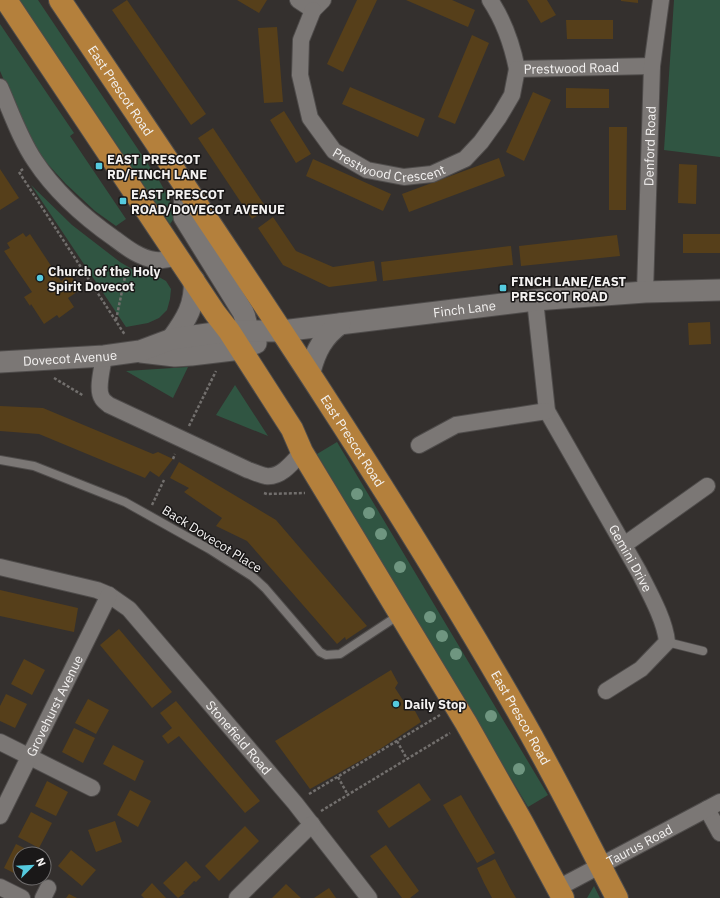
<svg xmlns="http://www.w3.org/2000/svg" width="720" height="898" font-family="'IBM Plex Sans',sans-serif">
<rect width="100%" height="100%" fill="#34302e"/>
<path fill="#305542" d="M19 0H38L160 182 169 199 175 217 170 224Z
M674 0H720V157L664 150Z
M0 24 74 133 70 136 126 219 116 226 95 211 66 184 44 160 26 131 0 71Z
M31 185 72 225 120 262 135 271 150 272 166 281 171 289 170 299 167 310 159 318 148 323 126 327Z
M188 367 173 398 126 371Z
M235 385 268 436 216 415Z
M337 442 548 795 528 807 317 454Z
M594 886 600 898H587Z"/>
<path fill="#563f1a" d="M127 0 206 114 191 125 112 10Z
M237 0H267L259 13Z
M357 0H377L343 72 327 64Z
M406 0H452L475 10 468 27Z
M527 0H547L556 15 541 23Z
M621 0H638V3L621 1Z
M566 20H613V39H567Z
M277 27 283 102 264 103 258 28Z
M472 35 489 43 455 124 438 117Z
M350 87 425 119 418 137 342 104Z
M566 88 609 89V108H566Z
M533 92 551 100 524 161 506 152Z
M284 111 311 154 296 163 270 120Z
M609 127H627L626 210H609Z
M213 128 267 209 252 219 198 138Z
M499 158 505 176 409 212 402 194Z
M313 159 391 194 383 211 306 176Z
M679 164 697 165 696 204 678 203Z
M0 169 19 198 0 210Z
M273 217 296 251 333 267 374 261 377 281 329 287 283 265 258 228Z
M23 233 26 237 30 234 61 281 70 274 80 290 68 298 74 307 59 318 57 315 44 324 31 304 30 306 24 297 32 292 4 251 10 248 7 243Z
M683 234H720V253H683Z
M617 235 620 256 521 266 519 246Z
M511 246 513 265 383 281 381 262Z
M710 322 711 344 689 345 688 323Z
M0 406 43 408 153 454 158 452 173 459 159 477 150 471 145 478 39 434 0 431Z
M179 462 276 520 367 626 346 640 345 637 337 644 247 541 216 526 222 518 184 492 189 488 170 478Z
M0 590 78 608 74 632 0 616Z
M119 629 172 692 152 708 100 645Z
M24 659 45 670 32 695 11 684Z
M391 670 398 683 395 688 410 711H415L421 722 374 753 310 789 275 741Z
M6 694 27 704 15 728 0 721V706Z
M88 699 109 710 96 734 75 723Z
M176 701 260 801 245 813 179 736 168 744 162 736 172 728 160 713Z
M74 728 95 738 83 763 62 752Z
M113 745 144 761 135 781 103 764Z
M47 781 68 792 56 816 35 806Z
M419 783 431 800 389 828 377 811Z
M130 790 151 801 138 827 117 815Z
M461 795 495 853 477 863 443 805Z
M31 812 52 823 39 848 18 837Z
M115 821 122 842 96 852 88 830Z
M245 826 259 841 219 881 205 866Z
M16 844 36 854H20V876L4 868Z
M386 845 419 891 410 898H402L370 856Z
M71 850 96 870 82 886 58 866Z
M495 859 510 888 516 898H492L484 883 477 868Z
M186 861 201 877 196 882 194 881 183 892 185 893 178 898 163 883Z
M152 883 166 898H144L141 895Z
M286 884 301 898H272Z
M329 888 336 898H314Z
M69 894 77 898H66Z"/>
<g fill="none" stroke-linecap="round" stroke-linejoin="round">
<g stroke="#4f4c4b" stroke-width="10">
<path id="service" d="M0 460 34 466 125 502 209 549 253 577 265 588 320 652 326 655 340 654 399 615
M667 642 703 651"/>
</g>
<g stroke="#4f4c4b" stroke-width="18">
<g id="minor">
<path d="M298 0 313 10 323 0"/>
<path id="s1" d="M490 0C504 21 512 44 517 69L652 66"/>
<path id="s2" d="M313 10 301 40 300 75 310 118 334 151 367 170 404 177 432 174 465 159 481 142 499 117 512 95 517 69"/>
<path d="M0 87C11 112 20 139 35 161 56 193 85 218 115 239 127 248 140 258 155 260 163 261 171 259 179 257"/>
<path id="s3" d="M645 292 652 66 661 0"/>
<path id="s4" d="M535 300 547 411 639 572C649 592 665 620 667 642L641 669 606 691"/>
<path d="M104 356C103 366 96 389 102 398 103 401 107 403 109 405L248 470C254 472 260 475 266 476 281 478 293 462 302 452"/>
<path d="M419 445 456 425 547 411"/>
<path d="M624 545 707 486"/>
<path id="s5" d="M0 567 97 590 109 595 129 609 295 803 369 898"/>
<path d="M0 742 92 788"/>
<path d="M707 809 720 833"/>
<path id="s6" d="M0 816 109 595"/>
<path d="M0 887 22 898"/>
<path id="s7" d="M558 888 720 802"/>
<path d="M43 898 48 888"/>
<path d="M237 898 312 824"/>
</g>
</g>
<g stroke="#4f4c4b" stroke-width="23">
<g id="tertiary">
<path d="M185 186 184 217 243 312C248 323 248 332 244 344"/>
<path d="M172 339C186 320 196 304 194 280"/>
<path d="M141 352 175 356 191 355 241 349 256 343"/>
<path id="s8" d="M0 362 104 356 140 351 172 339 229 331H282L535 300 645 292 720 290"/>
<path d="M310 372C315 352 323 336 340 324"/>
</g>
</g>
<g stroke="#4f4c4b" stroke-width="24">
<g id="trunk">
<path d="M6 0 215 313 229 331 292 429 302 452 466 723 522 822 563 898"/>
<path id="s9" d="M60 0C217 234 377 466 517 710 553 772 584 835 617 898"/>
</g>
</g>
<path stroke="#726f6d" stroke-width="2.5" stroke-dasharray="3 2" stroke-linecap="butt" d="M23 169 19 172 125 335
M116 320 127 267
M54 378 84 396
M189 426 216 371
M173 459 175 454
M264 493 267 494 305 493
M152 505 164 480
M397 741 407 759
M338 777 348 795
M309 794 440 715
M321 811 450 733"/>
<use href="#service" stroke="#7b7775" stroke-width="8"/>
<use href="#minor" stroke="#7b7775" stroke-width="16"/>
<use href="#tertiary" stroke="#7b7775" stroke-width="21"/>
<use href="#trunk" stroke="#b4803c" stroke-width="22"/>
</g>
<g fill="#6f9680">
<circle cx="357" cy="494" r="6"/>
<circle cx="369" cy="513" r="6"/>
<circle cx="381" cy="534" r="6"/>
<circle cx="400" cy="567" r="6"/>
<circle cx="430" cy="617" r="6"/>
<circle cx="442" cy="636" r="6"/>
<circle cx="456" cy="654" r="6"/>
<circle cx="491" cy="716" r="6"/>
<circle cx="519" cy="769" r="6"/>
</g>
<g fill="#55cade" stroke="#1a1818" stroke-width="1.5">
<rect x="95" y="162" width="8" height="8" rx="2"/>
<rect x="119" y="197" width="8" height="8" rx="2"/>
<circle cx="40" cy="278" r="4"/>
<rect x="499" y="284" width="8" height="8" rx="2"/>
<circle cx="396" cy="704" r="4"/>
</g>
<g text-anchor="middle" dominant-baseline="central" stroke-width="3" stroke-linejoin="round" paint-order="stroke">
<g font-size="13" fill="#f4f2f1" stroke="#1a1818">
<text stroke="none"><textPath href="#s1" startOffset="129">Prestwood Road</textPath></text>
<text stroke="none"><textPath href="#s9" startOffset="109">East Prescot Road</textPath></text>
<text stroke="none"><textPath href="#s3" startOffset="146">Denford Road</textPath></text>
<text stroke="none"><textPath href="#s2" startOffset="211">Prestwood Crescent</textPath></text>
<text stroke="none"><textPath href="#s8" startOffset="469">Finch Lane</textPath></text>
<text stroke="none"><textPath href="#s8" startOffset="70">Dovecot Avenue</textPath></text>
<text stroke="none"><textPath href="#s9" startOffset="529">East Prescot Road</textPath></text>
<text transform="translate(212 539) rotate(32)">Back Dovecot Place</text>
<text stroke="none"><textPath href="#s4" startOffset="281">Gemini Drive</textPath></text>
<text stroke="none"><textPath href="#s6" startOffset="123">Grovehurst Avenue</textPath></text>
<text stroke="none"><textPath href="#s9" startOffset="853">East Prescot Road</textPath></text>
<text stroke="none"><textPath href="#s5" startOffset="306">Stonefield Road</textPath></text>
<text stroke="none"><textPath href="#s7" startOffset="92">Taurus Road</textPath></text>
</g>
<g font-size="13" font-weight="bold" fill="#f4f2f1" stroke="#1a1818" text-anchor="start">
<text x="107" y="159">EAST PRESCOT<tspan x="107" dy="15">RD/FINCH LANE</tspan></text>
<text x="131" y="194">EAST PRESCOT<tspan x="131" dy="15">ROAD/DOVECOT AVENUE</tspan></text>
<text x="48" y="271">Church of the Holy<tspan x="48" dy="15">Spirit Dovecot</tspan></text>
<text x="511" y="281">FINCH LANE/EAST<tspan x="511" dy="15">PRESCOT ROAD</tspan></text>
<text x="404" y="704">Daily Stop</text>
</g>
</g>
<g transform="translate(32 866) rotate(66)"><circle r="19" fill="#1a1818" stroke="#716f6f"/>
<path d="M0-3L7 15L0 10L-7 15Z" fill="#55cade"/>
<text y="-6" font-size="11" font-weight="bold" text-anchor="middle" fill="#f4f2f1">N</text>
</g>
</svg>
